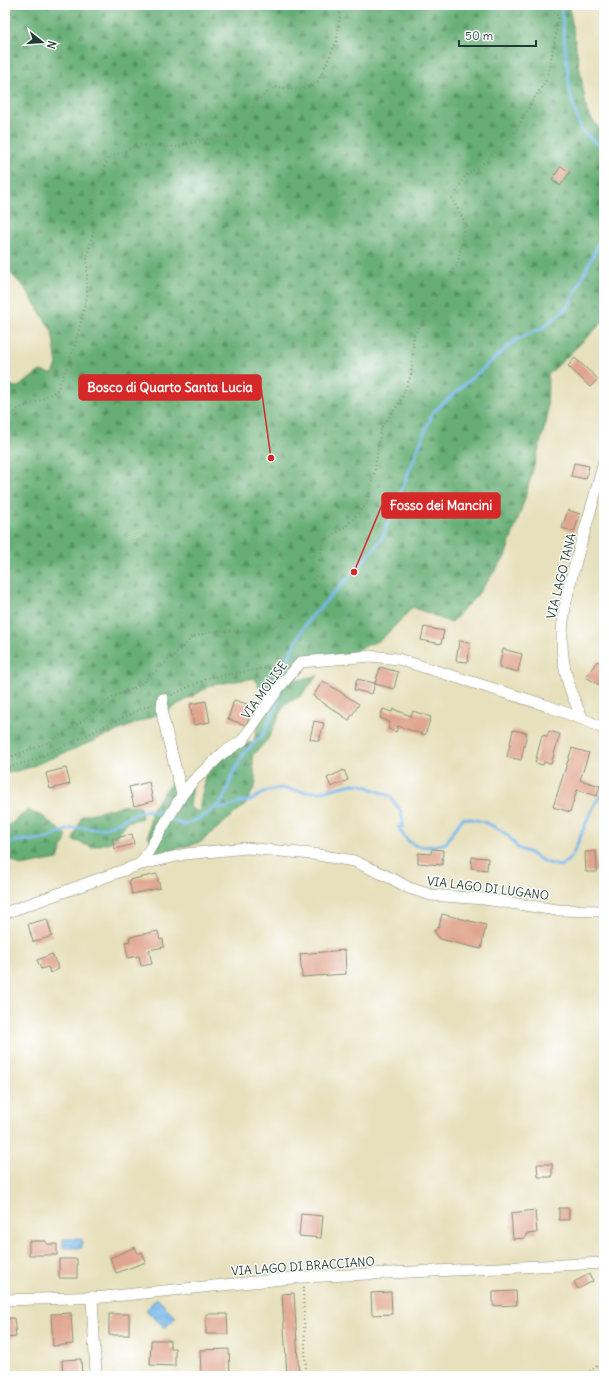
<svg xmlns="http://www.w3.org/2000/svg" width="609" height="1381" font-family="Delius,sans-serif">
<defs>
<pattern id="forest-firs" width="22" height="20" patternUnits="userSpaceOnUse"><rect width="22" height="20" fill="#66ae75"/><path d="M5 1l3.5 6h-7zM16 11l3.5 6h-7z" fill="#538f61"/></pattern>
<pattern id="water-waves" width="16" height="10" patternUnits="userSpaceOnUse"><rect width="16" height="10" fill="#76b8eb"/><path d="M0 5q4-4 8 0t8 0" fill="none" stroke="#6097bf"/></pattern>
</defs>
<rect width="100%" height="100%" fill="#fff"/>
<filter id="ink" filterUnits="userSpaceOnUse"><feTurbulence type="fractalNoise" baseFrequency=".025" numOctaves="2"/><feDisplacementMap in="SourceGraphic" scale="8" xChannelSelector="R" yChannelSelector="G"/><feConvolveMatrix kernelMatrix="1 2 1 2 8 2 1 2 1" color-interpolation-filters="sRGB"/></filter>
<filter id="wash" filterUnits="userSpaceOnUse"><feTurbulence type="fractalNoise" baseFrequency=".012" numOctaves="4" result="noise"/><feDisplacementMap in="SourceGraphic" scale="16" xChannelSelector="R" yChannelSelector="G"/><feGaussianBlur stdDeviation="0.9" result="paint"/><feColorMatrix in="noise" values="0 0 0 0 0 0 0 0 0 0 0 0 0 0 0 0 0 1.4 0 .05"/><feComposite in="paint" operator="in"/></filter>
<g filter="url(#wash)">
<rect width="100%" height="100%" fill="#e7e0bc"/>
<path fill="url(#forest-firs)" stroke="#427654" d="M6 5H569L587 112 604 136V321L548 375 547 419 525 498 505 557 478 594 451 623 413 607 382 639 341 657 309 656 295 681 318 675 301 696 285 704 268 739 252 756 256 784 246 804 201 842 159 854 148 836 152 808 173 781 192 787 190 808 199 812 205 776 231 749 254 741 263 698 255 678 212 685 168 710 28 768 5 774V385L18 387 40 371 53 374 57 364 52 331 24 287 5 268V7Z
M126 805 140 807 142 818 127 822 114 841 92 847 73 840 82 816Z
M27 810 44 817 54 826 67 835 58 859 21 866 6 856 5 829Z"/>
<path fill="url(#water-waves)" stroke="#4a7a90" d="M63 1239H82V1248H63Z
M157 1298 176 1317 165 1328 146 1310Z"/>
<g fill="none" stroke-linecap="round" stroke-linejoin="round">
<path stroke="#76b8eb" stroke-width="3" d="M561 5 570 94 581 130 602 148 604 160
M285 673 292 649 308 620 354 572 381 540 433 412 517 339 541 329 568 307 604 232
M216 807 226 808 237 803 252 800 264 792 280 788 305 792H319L353 784 363 785 390 796 400 810 403 820V826L398 827C401 832 405 839 411 843 420 849 436 846 446 843L454 830 463 818C480 819 498 826 510 838 513 841 515 846 518 848 521 850 526 851 530 853 541 861 546 863 561 866 564 863 570 860 572 855 579 844 593 798 604 794
M171 819 183 825 206 815 223 800 233 774 245 752 263 735 275 709 279 694
M5 846C18 837 30 842 44 839 55 836 64 829 76 828 85 827 94 830 103 828 119 825 130 812 146 811 152 810 161 814 166 817"/>
</g>
<g id="blocks">
<path fill="#e0a58e" d="M561 166 570 172 560 186 552 180Z
M575 358 598 379 590 387 568 366Z
M574 463 589 466 586 479 571 476Z
M568 510 580 514 574 532 562 528Z
M424 627 444 631 441 644 421 640Z
M459 641 470 642 468 662 456 661Z
M503 649 522 654 518 672 499 667Z
M597 661 604 665V688L586 677Z
M380 667 398 672 394 689 375 684Z
M357 679 375 683 372 694 354 690Z
M323 681 359 704 349 720 313 696Z
M234 700 254 706 251 716 245 725 228 719Z
M206 701 210 722 194 725 190 704Z
M383 709 392 712 393 709 411 716 413 711 431 717 425 735 398 726 396 732 388 729 390 722 380 718Z
M314 721 324 723 319 741 310 739Z
M513 730 527 733 521 760 507 757Z
M549 731 560 734 551 764 544 762 543 765 535 763 542 735 547 736Z
M572 748 589 753 580 780 600 786 597 796 577 790 570 812 553 807Z
M66 768 70 784 50 789 46 773Z
M344 770 348 780 331 787 327 778Z
M149 782 153 801 134 806 129 787Z
M132 834 134 844 115 849 112 839Z
M432 849 443 850 442 865 418 863V853L431 854Z
M596 851 597 872H586L585 852Z
M472 857 488 858 487 870 471 868Z
M157 874 160 888 132 894 129 880Z
M442 914 486 925 481 949 440 939 434 931 439 927Z
M47 919 52 936 33 942 28 924Z
M158 931 160 940 163 939 164 947 149 950 152 964 141 966 139 956 128 958 125 942 130 941 129 937Z
M345 950 346 974 302 977 300 954Z
M52 954 59 969 50 973 48 967 41 969 37 960Z
M537 1164H552V1177H538Z
M559 1208H569V1220H559Z
M535 1210 537 1233 526 1234V1238L513 1239 511 1213Z
M301 1214 323 1216 321 1238 299 1236Z
M29 1241H46V1244H57V1255H29Z
M135 1247 138 1254 142 1252 146 1262 116 1273 110 1258Z
M59 1259H77V1278H59Z
M589 1274 593 1281 578 1289 574 1282Z
M516 1291 517 1305 493 1306V1292Z
M391 1292 392 1314 372 1315 371 1293Z
M294 1293 299 1376H287L282 1294Z
M71 1313 73 1344 53 1346 51 1314Z
M109 1314H129V1335H109Z
M206 1314H227L228 1334H206Z
M5 1318H14L16 1337 5 1338Z
M151 1340H170V1348H175V1366L150 1365Z
M229 1349 230 1376H201L200 1350Z
M81 1359 82 1376H63L62 1360Z"/>
</g>
</g>
<g filter="url(#ink)">
<use href="#blocks" fill-opacity="0" stroke="#838e78" stroke-width="1"/>
<g fill="none" stroke-linecap="round" stroke-linejoin="round">
<g stroke="#838e78" stroke-width="12">
<path id="minor" d="M163 699 162 706 163 718 182 795
M583 719C549 654 562 610 581 543 589 516 597 489 604 461
M138 865 186 854 247 848 312 854 354 861 393 879 409 888 431 895 484 899 557 910 604 911
M5 913 138 865 142 862 182 795 192 782 223 753 242 741 278 689 301 662 371 656 398 659 545 705 590 722 604 729
M92 1297 96 1376
M5 1300 104 1297 303 1277 604 1263"/>
</g>
<path stroke="#838e78" stroke-width="2" stroke-dasharray="1 3" stroke-linecap="butt" d="M5 420 20 408 41 400 57 390 68 365 76 342 87 296V258L94 228 92 196 108 158 139 145 178 147 204 139 224 136 243 141 254 104 274 87 301 90 318 81 337 41 341 5
M172 695 208 678 283 665
M5 759 49 742 79 723 113 697 138 686 161 667 193 637 213 631H236L252 633 274 627 301 604 316 575 323 543 347 525 367 504 375 469 381 428 400 402 411 375 414 335 458 262 462 241 464 221 452 199 465 176 481 165 514 133 532 102 547 79 559 18 550 5
M5 768 34 760 152 704
M303 1287 306 1376
M583 1376 604 1361"/>
<use href="#minor" stroke="#fff" stroke-width="11"/>
</g>
</g>
<g text-anchor="middle" dominant-baseline="central" stroke-width="3" stroke-linejoin="round" paint-order="stroke">
<g font-size="12" fill="#1f3d34" stroke="#fff">
<text transform="translate(561 576) rotate(-76)">VIA LAGO TANA</text>
<text transform="translate(264 690) rotate(-54)">VIA MOLISE</text>
<text transform="translate(488 888) rotate(7)">VIA LAGO DI LUGANO</text>
<text transform="translate(303 1266) rotate(-4)">VIA LAGO DI BRACCIANO</text>
</g>
</g>
<path fill="none" stroke="#d62828" stroke-width="1.5" d="M271 458L261 387M354 572L382 505"/>
<g fill="#d62828" stroke="#fff" stroke-width="1.5">
<circle cx="271" cy="458" r="4"/>
<circle cx="354" cy="572" r="4"/>
</g>
<g fill="#d62828" stroke="#d62828" stroke-width="1.5">
<rect x="79" y="375" width="182" height="25" rx="4"/>
<rect x="382" y="493" width="118" height="25" rx="4"/>
</g>
<g font-size="13" text-anchor="middle" font-weight="bold" fill="#fff">
<text x="170" y="392">Bosco di Quarto Santa Lucia</text>
<text x="441" y="510">Fosso dei Mancini</text>
</g>
<rect width="609" height="1381" fill="none" stroke="#fff" stroke-width="20"/>
<g transform="translate(42 42) rotate(107)" stroke="#ffffff" stroke-width="3" paint-order="stroke">
<path d="M0-3L7 15L0 10L-7 15Z" fill="#1f3d34"/>
<text y="-6" font-size="11" font-weight="bold" text-anchor="middle" fill="#1f3d34">N</text>
</g>
<path d="M459 40v6h77v-6" fill="none" stroke="#1f3d34" stroke-width="2"/>
<text x="465" y="40" font-size="12" fill="#1f3d34" stroke="#ffffff" stroke-width="3" paint-order="stroke">50 m</text>
</svg>
